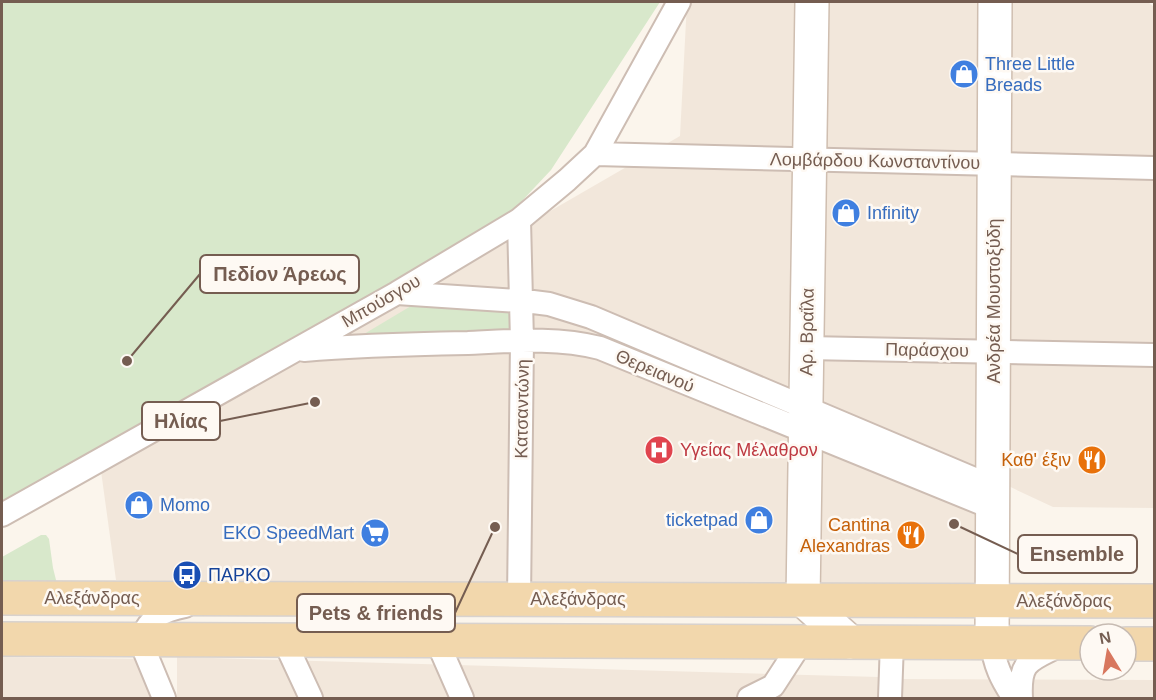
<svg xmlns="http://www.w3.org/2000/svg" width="1156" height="700" font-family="Helvetica,sans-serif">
<rect width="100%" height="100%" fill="#fbf5ec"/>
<path fill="#f2e7db" d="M687 2H1148L1154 7V508L1053 507 974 470 978 593 116 580 101 471 680 136Z
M2 657 149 659 166 698H2Z
M177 657 879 677 878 698H177Z
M896 679 1154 680V698H895Z"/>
<path fill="#d8e8cb" d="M2 2H660L551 170 504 220 2 503Z
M416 303 511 307 512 336 354 340Z
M41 535H46L49 539 53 568 57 584 2 593V557Z"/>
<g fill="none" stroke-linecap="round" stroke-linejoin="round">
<g stroke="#cdbdb3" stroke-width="26">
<path id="street" d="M595 154 1154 168
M397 293 533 302 549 304 591 317 993 487
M807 348 1154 355
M304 350C358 345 413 344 468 343 512 341 557 337 600 348L993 508
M2 515 397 293 519 220 567 180 595 154 679 2
M519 599 522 341 519 220
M284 640 311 698
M437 641 462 698
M992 642C994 665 1002 680 1014 698
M164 698 140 640C151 617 160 611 185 606
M749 698 773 686 797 649 804 642
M890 698 892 642
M1021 698C1019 659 1030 661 1062 644"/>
</g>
<g stroke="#cfbeb0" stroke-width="36">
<path id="secondary" d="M812 2 803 600 850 642
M992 642 995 2"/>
</g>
<g stroke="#d8d2ce" stroke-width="36">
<path id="primary" d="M2 598 1154 601
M2 639 1090 643
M1126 644H1154"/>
</g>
<use href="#street" stroke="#fff" stroke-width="22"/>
<use href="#secondary" stroke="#fff" stroke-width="33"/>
<use href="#primary" stroke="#f2d7ac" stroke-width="33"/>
</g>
<defs>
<g id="shop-disc" transform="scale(1.5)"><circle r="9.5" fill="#3f7fe0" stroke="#fef9f3"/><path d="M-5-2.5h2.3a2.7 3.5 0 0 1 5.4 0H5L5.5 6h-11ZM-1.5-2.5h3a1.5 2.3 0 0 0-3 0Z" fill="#fff"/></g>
<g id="hospital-disc" transform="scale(1.5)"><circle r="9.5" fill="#e0444e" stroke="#fef9f3"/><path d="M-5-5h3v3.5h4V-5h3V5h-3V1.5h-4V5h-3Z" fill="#fff"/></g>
<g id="restaurant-disc" transform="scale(1.5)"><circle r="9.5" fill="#e8710a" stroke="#fef9f3"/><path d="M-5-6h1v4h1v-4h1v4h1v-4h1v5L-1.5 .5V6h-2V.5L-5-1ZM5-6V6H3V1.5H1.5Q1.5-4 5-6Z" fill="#fff"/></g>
<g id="supermarket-disc" transform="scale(1.5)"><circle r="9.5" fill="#3f7fe0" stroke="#fef9f3"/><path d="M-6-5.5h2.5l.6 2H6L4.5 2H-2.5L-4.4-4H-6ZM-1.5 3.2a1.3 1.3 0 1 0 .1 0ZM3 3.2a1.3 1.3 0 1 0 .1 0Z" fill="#fff"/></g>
<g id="bus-disc" transform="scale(1.5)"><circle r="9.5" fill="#1a4fb4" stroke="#fef9f3"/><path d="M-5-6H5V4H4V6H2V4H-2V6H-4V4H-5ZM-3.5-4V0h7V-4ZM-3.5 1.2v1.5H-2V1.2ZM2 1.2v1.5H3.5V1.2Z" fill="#fff"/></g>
</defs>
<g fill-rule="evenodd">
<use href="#shop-disc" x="964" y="74"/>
<use href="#shop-disc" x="846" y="213"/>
<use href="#hospital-disc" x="659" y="450"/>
<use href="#restaurant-disc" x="1092" y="460"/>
<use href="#shop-disc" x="139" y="505"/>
<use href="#shop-disc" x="759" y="520"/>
<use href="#supermarket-disc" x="375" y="533"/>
<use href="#restaurant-disc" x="911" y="535"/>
<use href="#bus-disc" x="187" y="575"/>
</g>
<g text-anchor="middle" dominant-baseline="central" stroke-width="5" stroke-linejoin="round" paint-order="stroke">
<g font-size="18" fill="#366cbe" stroke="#fef9f3" text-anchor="start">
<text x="985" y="64">Three Little<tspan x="985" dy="21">Breads</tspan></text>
<text x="867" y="213">Infinity</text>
<text x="160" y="505">Momo</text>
<text x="738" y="520" text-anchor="end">ticketpad</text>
<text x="354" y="533" text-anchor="end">EKO SpeedMart</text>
</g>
<g font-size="18" fill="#755d51" stroke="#fef9f3">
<text transform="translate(875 161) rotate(1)">Λομβάρδου Κωνσταντίνου</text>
<text transform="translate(381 301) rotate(-30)">Μπούσγου</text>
<text transform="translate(994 301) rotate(-90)">Ανδρέα Μουστοξύδη</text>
<text transform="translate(807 332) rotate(-89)">Αρ. Βραΐλα</text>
<text transform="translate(927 350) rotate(1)">Παράσχου</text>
<text transform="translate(655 371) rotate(23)">Θερειανού</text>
<text transform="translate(522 409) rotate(-89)">Κατσαντώνη</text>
<text x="92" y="598">Αλεξάνδρας</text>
<text x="578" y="599">Αλεξάνδρας</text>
<text x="1064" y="601">Αλεξάνδρας</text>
</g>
<g font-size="18" fill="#be3a42" stroke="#fef9f3" text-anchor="start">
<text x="680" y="450">Υγείας Μέλαθρον</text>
</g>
<g font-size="18" fill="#c56008" stroke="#fef9f3" text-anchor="end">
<text x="1071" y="460">Καθ' έξιν</text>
<text x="890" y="525">Cantina<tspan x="890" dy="21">Alexandras</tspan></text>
</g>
<g font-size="18" fill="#164399" stroke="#fef9f3" text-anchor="start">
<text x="208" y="575">ΠΑΡΚΟ</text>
</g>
</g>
<path fill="none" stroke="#755d51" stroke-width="2" d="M127 361L200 274M315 402L220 421M954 524L1018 554M495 527L455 613"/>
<g fill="#755d51" stroke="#fef9f3" stroke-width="2">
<circle cx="127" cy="361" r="6"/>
<circle cx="315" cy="402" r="6"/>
<circle cx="954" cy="524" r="6"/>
<circle cx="495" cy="527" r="6"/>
</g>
<g fill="#fef9f3" stroke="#755d51" stroke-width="2">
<rect x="200" y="255" width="159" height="38" rx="6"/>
<rect x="142" y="402" width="78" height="38" rx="6"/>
<rect x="1018" y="535" width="119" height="38" rx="6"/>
<rect x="297" y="594" width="158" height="38" rx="6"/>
</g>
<g font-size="20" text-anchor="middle" font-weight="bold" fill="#755d51">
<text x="280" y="281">Πεδίον Άρεως</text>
<text x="181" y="428">Ηλίας</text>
<text x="1077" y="561">Ensemble</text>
<text x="376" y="620">Pets &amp; friends</text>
</g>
<rect width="1156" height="700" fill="none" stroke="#755d51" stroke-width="6"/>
<g transform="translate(1108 652) rotate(349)"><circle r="28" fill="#fef9f3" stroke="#c7bbb2" stroke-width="1.5"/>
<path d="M0-4.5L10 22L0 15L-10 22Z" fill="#d8775e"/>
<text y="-9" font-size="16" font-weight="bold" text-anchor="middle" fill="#755d51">N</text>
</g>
</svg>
